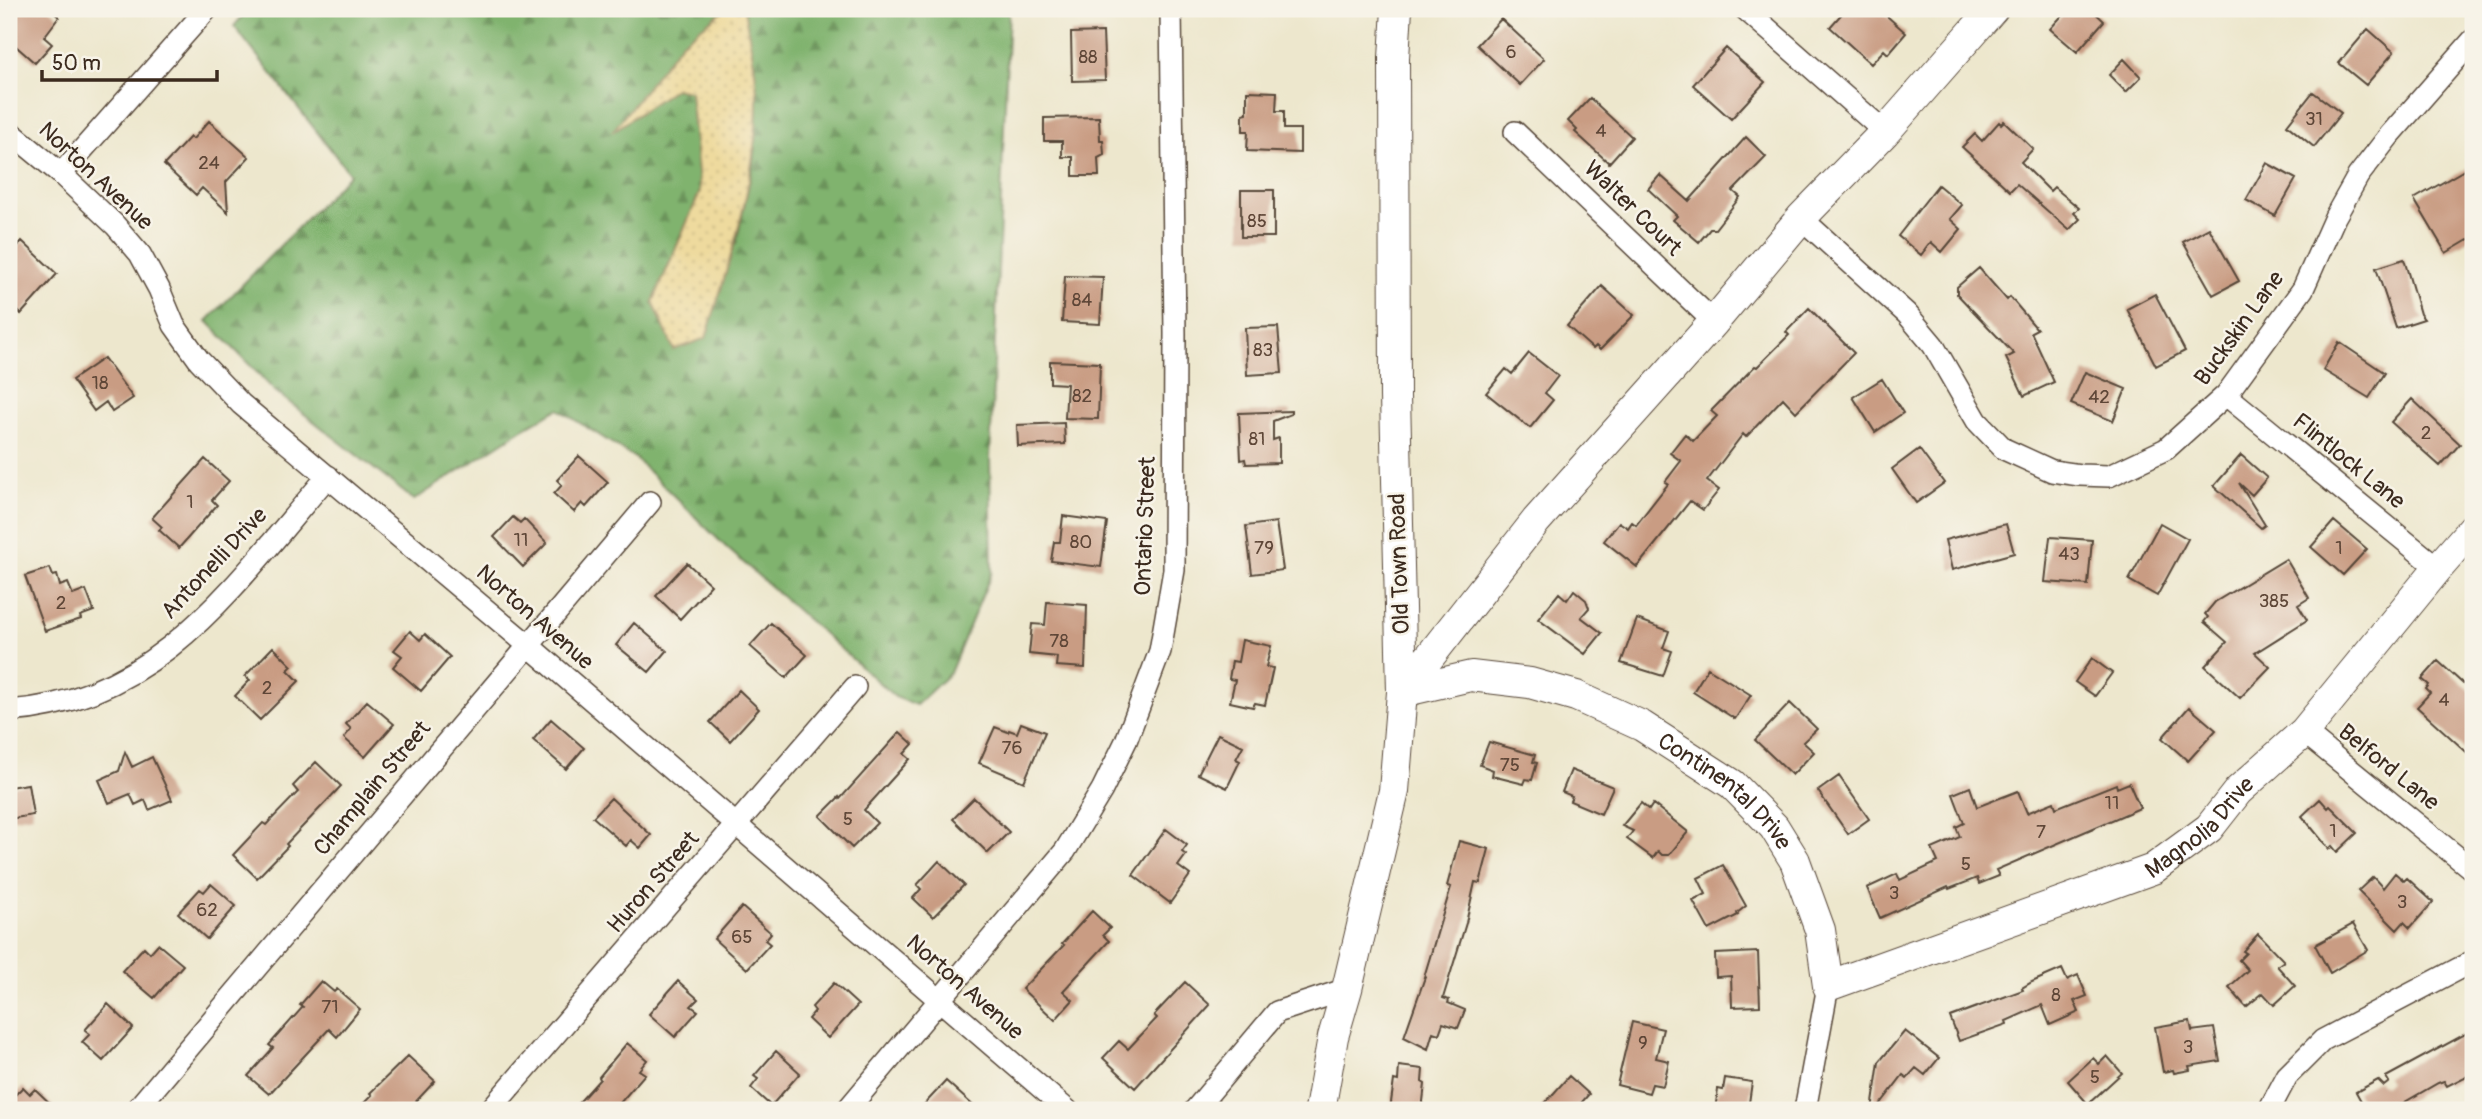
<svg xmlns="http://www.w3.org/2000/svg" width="2482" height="1119" font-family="Pangolin,sans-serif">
<defs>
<pattern id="forest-firs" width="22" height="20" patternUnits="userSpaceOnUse" patternTransform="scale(1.75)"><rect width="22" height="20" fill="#80b36e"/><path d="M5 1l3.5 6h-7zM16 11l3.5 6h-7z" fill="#6a925a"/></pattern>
<pattern id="sand-dots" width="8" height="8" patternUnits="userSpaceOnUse" patternTransform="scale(1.75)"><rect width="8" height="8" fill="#eeda9e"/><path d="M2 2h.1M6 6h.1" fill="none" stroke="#cdbb88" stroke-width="1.8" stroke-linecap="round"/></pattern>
</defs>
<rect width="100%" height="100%" fill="#f7f3e8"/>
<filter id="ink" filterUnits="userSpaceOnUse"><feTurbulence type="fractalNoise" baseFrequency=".0143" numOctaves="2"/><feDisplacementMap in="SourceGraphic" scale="14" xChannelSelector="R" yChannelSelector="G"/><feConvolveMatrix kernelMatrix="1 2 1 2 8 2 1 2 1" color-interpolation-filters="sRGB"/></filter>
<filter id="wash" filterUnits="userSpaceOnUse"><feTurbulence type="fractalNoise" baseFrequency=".00686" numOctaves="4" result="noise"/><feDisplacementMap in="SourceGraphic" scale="28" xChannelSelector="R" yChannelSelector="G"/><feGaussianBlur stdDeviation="1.57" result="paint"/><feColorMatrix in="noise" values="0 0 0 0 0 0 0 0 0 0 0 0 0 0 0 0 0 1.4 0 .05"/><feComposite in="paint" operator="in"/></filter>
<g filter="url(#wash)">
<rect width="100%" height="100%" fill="#ede7cd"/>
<path fill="url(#forest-firs)" stroke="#5e6e46" stroke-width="2" d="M249 9H725L681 43 615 130 675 88 690 91 700 192 653 302 736 244 754 160 757 97 744 9H1009L990 458 992 572 950 673 916 705 895 697 727 548 635 458 558 409 523 429 414 500 275 391 207 321 350 174 234 26Z"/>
<path fill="url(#sand-dots)" stroke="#94825e" stroke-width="2" d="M725 9H744C749 38 757 69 757 99 757 181 730 260 706 338L674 350 653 302 700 192 690 91 675 88 612 132 681 43Z"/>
<g id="blocks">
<path fill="#c99c83" d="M9 9H50L59 17 44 37 52 44 35 63 9 40Z
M1846 9H1879L1906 33 1888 54 1884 50 1871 64 1830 27Z
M2068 9H2091L2104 21 2077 52 2050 29Z
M1501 19 1544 59 1520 85 1477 45Z
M2368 29 2394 52 2366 85 2339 63Z
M1103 32 1105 80 1072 81 1071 33Z
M1726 48 1765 82 1731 119 1693 85Z
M2124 59 2141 77 2126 92 2109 75Z
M1247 91 1277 92 1276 111H1284V129H1300V153L1247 151 1248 131H1243V114L1247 113Z
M2313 92 2341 113 2314 147 2287 125Z
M1590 98 1632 137 1609 163 1575 132 1577 130 1568 121Z
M1099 117 1100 140H1103L1104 155 1098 158 1099 176H1073V157H1062V141H1044V118Z
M209 121 249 157 226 182 228 212 202 188 196 195 164 165 190 137 193 139Z
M2004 121 2033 149 2021 162 2050 191 2054 187 2079 208 2074 213 2080 219 2069 230 2017 184 2010 191 1962 147 1975 134 1982 141 1999 122 2001 124Z
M1746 137 1766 157 1733 191 1740 197 1715 229H1710L1699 242 1673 220 1677 216 1648 189 1660 175 1689 201Z
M2267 163 2296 179 2275 216 2246 200Z
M2473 165V237L2446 253 2414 199Z
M1938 185 1962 205 1950 219 1961 229 1942 252 1931 242 1921 255 1898 236Z
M1241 190H1274V237H1241Z
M2209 228 2239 281 2213 295 2183 242Z
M22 241 57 274 21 314 9 303V256Z
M2404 259 2420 314 2424 319 2396 328 2376 268Z
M1979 268 2007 300 2010 297 2037 329 2031 332 2054 382 2024 396 2006 358 2014 354 1957 294V287Z
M1065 276 1103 277 1100 324 1062 322Z
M1602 286 1634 315 1600 350 1596 346 1593 349 1567 326Z
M2155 294 2185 351 2156 366 2127 309Z
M1809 308 1854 353 1796 412 1783 398 1746 437 1743 434 1707 481 1719 490 1703 510 1690 501 1637 567 1604 541 1619 522 1628 528 1632 522 1636 525 1668 484 1665 482 1681 461 1670 453 1685 434 1693 441 1717 416 1711 411 1755 366 1757 367 1789 335 1786 332Z
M1278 327 1282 373 1247 375 1245 328Z
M2339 342 2385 373 2369 398 2323 370Z
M1529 353 1558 376 1545 393 1553 400 1530 428 1486 393 1506 369 1512 374Z
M104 358 133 398 112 412 106 402 94 411 72 380Z
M1050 361 1100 363 1098 419 1065 418 1067 384 1050 383Z
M2085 372 2126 389 2113 421 2071 404Z
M1882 379 1903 413 1875 432 1853 397Z
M2412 399 2460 444 2440 466 2391 422Z
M1291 411V414L1273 421V440L1279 438V463L1246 464 1245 459 1241 460 1239 413Z
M1064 423 1065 444 1018 446 1017 425Z
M1919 449 1944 483 1916 503 1892 469Z
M2241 455 2267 478 2252 495 2239 483 2265 525 2261 528 2214 486Z
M579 456 608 482 586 507 582 503 574 512 554 494 562 485 557 480Z
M205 459 229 481 212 500 217 505 179 548 159 530 162 527 152 518Z
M1063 516 1107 522 1101 567 1051 561 1054 542H1060Z
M513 517 520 523 524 519 547 543 523 567 494 537Z
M2334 521 2367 549 2343 575 2311 547Z
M1276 522 1283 570 1252 574 1246 526Z
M2160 523 2188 539 2157 596 2129 580Z
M2006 524 2014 553 1952 570 1945 540Z
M2050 537 2092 540 2088 585 2045 582Z
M2286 559 2309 598 2298 605 2307 620 2255 653 2270 667 2240 698 2205 666 2227 642 2204 622 2208 617 2205 614 2215 602Z
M687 563 711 585 680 619 656 596Z
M50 568 53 576 57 575 60 586 68 583 73 595 86 590 94 611 80 616 81 619 45 631 25 576Z
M1574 590 1586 600 1589 608 1581 617 1602 633 1585 654 1538 619 1559 593 1567 600Z
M1047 602 1087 605 1085 668 1056 666 1057 657 1029 654 1032 624 1045 625Z
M1637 619 1669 631 1663 648 1672 651 1663 676 1621 663Z
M634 623 667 651 649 672 616 645Z
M771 623 807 655 786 678 750 646Z
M410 631 420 640 425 634 450 657 421 691 393 667 402 656 394 650Z
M1242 640 1271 646 1266 667 1273 668 1265 705 1255 703 1253 707 1230 702 1235 680 1229 679 1232 661 1238 662Z
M273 647 292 666 288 670 299 681 260 720 235 696 250 680 245 676Z
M2092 658 2112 673 2095 696 2075 682Z
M2438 661 2473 693V758L2417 707 2430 693 2426 689 2429 685 2422 679Z
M1708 668 1751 695 1735 719 1693 692Z
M739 690 759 709 730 741 710 722Z
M367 701 394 724 365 757 344 738 351 729 346 724Z
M1790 703 1817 729 1803 742 1814 752 1792 775 1755 740Z
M2189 707 2216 730 2188 761 2162 738Z
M551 719 584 748 566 769 533 740Z
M1021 723 1045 732 1024 782 979 763 995 727 1008 732 1009 730 1017 733Z
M900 732 913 744 904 754 910 759 864 810 877 823 852 848 820 816 839 797 840 799Z
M1218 734 1243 746 1236 759 1240 761 1227 788 1198 774Z
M1489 742 1535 755 1533 762 1537 763 1532 780 1526 779 1524 784 1492 776 1493 770 1480 765Z
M125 752 132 767 152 757 172 800 149 810 145 800 135 805 130 794 109 803 99 780 119 771Z
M316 762 341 786 286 844 288 846 257 878 233 855 263 823 266 825 298 792 293 786Z
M1571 770 1613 787 1601 814 1570 801 1572 796 1562 792Z
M1839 776 1869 819 1848 834 1818 791Z
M2129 783 2140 808 1996 870 1999 876 1979 884 1977 878 1949 889 1948 887 1880 918 1867 888 1897 874 1900 880 1938 862 1932 849 1960 837 1956 827 1964 823 1953 794 1970 787 1977 807 2018 791 2027 813 2054 802 2056 808 2116 784 2117 788Z
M28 784 33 815 9 819V787Z
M611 798 651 835 640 848 631 840 626 846 593 817Z
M974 798 1009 832 988 853 953 819Z
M2320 799 2328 808 2330 806 2357 833 2337 852 2332 846 2329 849 2302 816Z
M1641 803 1649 810 1653 804 1688 832 1669 855H1662L1658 851 1653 858 1627 839 1633 831 1622 826Z
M1166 829 1187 845 1182 852 1186 855 1178 866 1190 875 1170 903 1133 875Z
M1459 841 1489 849 1480 883 1475 882 1466 923 1443 998 1449 1000 1448 1003 1465 1010 1458 1028 1443 1023 1439 1034 1433 1032 1428 1049 1404 1037 1425 977H1424L1451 887 1447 886Z
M939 861 964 885 933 917 913 898 921 889 917 885Z
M1723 865 1746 906 1737 913 1738 915 1709 930 1693 901 1706 894 1698 878Z
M2395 873 2404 881 2407 878 2433 902 2410 928 2404 922 2397 930 2358 891 2373 877 2383 888Z
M211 884 236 906 207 939 178 913 200 889 204 892Z
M742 907 771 933 765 940 770 944 747 969 714 939Z
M1092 911 1110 928 1103 935 1109 941 1063 991 1073 1000 1055 1020 1022 989 1064 945 1062 944Z
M2353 924 2368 950 2330 973 2315 945Z
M2258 934 2284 961 2277 966 2295 986 2274 1005 2263 993 2246 1007 2229 987 2248 970 2239 960 2246 953 2243 951Z
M158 944 183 965 154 998 122 971 144 947 150 953Z
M1758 952 1760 1006 1732 1007 1731 976 1716 977 1715 954Z
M2062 969 2067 980 2078 975 2087 996 2074 1001 2079 1012 2050 1025 2042 1005 2006 1021 2007 1024 1959 1041 1950 1017 2023 990 2022 988 2032 982Z
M321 981 334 992 337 989 360 1009 337 1037 329 1029 269 1094 248 1076 273 1048 269 1045 303 1007 300 1005Z
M678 981 698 999 691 1006 698 1011 675 1037 649 1014Z
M1185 982 1210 1005 1135 1088 1103 1058 1119 1041 1128 1049 1157 1018 1154 1015Z
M834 983 858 1005 828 1038 808 1019 815 1011 812 1007Z
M108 1004 133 1028 103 1061 82 1042 90 1034 85 1030Z
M2190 1021 2192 1031 2214 1028 2220 1061 2189 1066 2190 1070 2174 1073 2173 1070 2163 1072 2155 1027Z
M1632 1022 1663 1029 1656 1058 1669 1061 1663 1086 1652 1084 1649 1093 1617 1085Z
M1905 1031 1939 1058 1925 1075 1916 1068 1907 1078 1903 1075 1876 1110H1872L1879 1062Z
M2467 1033 2473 1045V1073L2447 1086 2444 1081 2438 1083 2391 1110H2366L2356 1092 2378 1080 2384 1086 2389 1082 2386 1077Z
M627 1043 647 1060 639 1070 645 1074 614 1110H572L600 1079 599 1077Z
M776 1051 800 1073 771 1106 751 1088 758 1079 754 1076Z
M408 1056 435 1081 408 1110H357L372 1095 370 1093Z
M2107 1056 2122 1073 2088 1104 2068 1081 2093 1058 2099 1064Z
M1399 1066 1423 1069 1422 1082 1425 1084 1422 1110H1390L1394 1080 1398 1081Z
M1569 1076 1589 1094 1575 1110H1539Z
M1725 1078 1752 1082 1748 1110H1715L1718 1089 1723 1090Z
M946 1081 978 1110H919Z
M23 1087 30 1094 35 1089 57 1110H9V1101Z"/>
</g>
</g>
<g filter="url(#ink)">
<use href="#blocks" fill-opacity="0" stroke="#564638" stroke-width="2"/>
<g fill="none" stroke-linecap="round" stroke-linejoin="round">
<g stroke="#564638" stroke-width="24">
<path id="street" d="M1745 9 1885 132
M9 131 61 174 115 225 140 254 159 289 174 325 199 360 241 404 528 645 1067 1110
M1515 132 1714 322
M61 174 207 9
M1801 218 1907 314 1933 345 1977 421 2004 449 2052 471 2080 475 2109 476 2166 449 2226 395 2303 289 2335 217 2358 176 2389 136 2473 40
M2226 395 2438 568
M9 711C160 701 237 581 328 476
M2304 732 2473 870
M136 1110 650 502
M490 1110 855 687
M847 1110 1065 851 1102 790 1126 741 1160 651 1174 570 1175 333 1171 9
M1195 1110 1277 1012 1347 989
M1805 1110 1828 986
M2269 1110 2287 1076 2323 1040 2473 961"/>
</g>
<g stroke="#564638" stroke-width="32">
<g id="secondary">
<path id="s1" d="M1402 692 1471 676 1530 683 1576 696 1642 726 1732 784 1774 827 1795 861 1820 930 1828 986 2153 869 2209 828 2238 791 2304 732 2438 568 2473 528"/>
<path d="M1402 692 1536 521 1714 322 1801 218 1885 132 1993 9"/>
<path d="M1320 1110 1333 1037 1347 989 1394 791 1402 692 1395 396 1394 58 1397 9"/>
</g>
</g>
<use href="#street" stroke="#fff" stroke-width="21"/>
<use href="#secondary" stroke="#fff" stroke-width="30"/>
</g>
</g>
<g text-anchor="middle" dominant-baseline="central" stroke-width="5" stroke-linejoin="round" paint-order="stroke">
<g font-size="19" fill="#5e4637">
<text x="1511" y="52">6</text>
<text x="1088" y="57">88</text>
<text x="2314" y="119">31</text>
<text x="1601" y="131">4</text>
<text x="209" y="163">24</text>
<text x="1257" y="221">85</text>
<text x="1082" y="300">84</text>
<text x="1263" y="350">83</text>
<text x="100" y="383">18</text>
<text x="1082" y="396">82</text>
<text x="2099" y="397">42</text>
<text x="2426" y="433">2</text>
<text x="1257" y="439">81</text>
<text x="190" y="502">1</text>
<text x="521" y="540">11</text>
<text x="1081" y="542">80</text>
<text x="1264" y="548">79</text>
<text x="2339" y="548">1</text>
<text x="2069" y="554">43</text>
<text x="2274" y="601">385</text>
<text x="61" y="603">2</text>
<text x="1059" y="641">78</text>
<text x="267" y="688">2</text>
<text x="2444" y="700">4</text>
<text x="1012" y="748">76</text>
<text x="1510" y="765">75</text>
<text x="2112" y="803">11</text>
<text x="848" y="819">5</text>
<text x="2333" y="831">1</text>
<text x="2041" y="832">7</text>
<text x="1966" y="864">5</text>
<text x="1894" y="893">3</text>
<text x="2402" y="902">3</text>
<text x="207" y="910">62</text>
<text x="742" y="937">65</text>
<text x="2056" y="995">8</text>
<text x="330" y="1007">71</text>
<text x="1643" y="1043">9</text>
<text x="2188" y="1047">3</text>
<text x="2095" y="1077">5</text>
</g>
<g font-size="23" fill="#3b2a1e" stroke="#f7f3e8">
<text transform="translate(96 176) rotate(43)">Norton Avenue</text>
<text transform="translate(1633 208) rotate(44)">Walter Court</text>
<text transform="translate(2239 328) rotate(-54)">Buckskin Lane</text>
<text transform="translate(2349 461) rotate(39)">Flintlock Lane</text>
<text transform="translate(1145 526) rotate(-88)">Ontario Street</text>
<text transform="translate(214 563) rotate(-47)">Antonelli Drive</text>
<text transform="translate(1399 564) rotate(-92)">Old Town Road</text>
<text transform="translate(535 617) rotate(41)">Norton Avenue</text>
<text transform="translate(2389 767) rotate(39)">Belford Lane</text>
<text transform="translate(372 788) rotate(-50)">Champlain Street</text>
<text stroke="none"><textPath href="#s1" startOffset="357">Continental Drive</textPath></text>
<text stroke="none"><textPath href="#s1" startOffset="996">Magnolia Drive</textPath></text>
<text transform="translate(653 882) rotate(-49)">Huron Street</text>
<text transform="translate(965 987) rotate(41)">Norton Avenue</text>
</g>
</g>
<rect width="2482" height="1119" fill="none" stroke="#f7f3e8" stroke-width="35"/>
<path d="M42 70v10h175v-10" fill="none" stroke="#3b2a1e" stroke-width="3.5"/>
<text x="52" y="70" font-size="21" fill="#3b2a1e" stroke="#f7f3e8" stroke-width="5" paint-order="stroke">50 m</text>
</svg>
